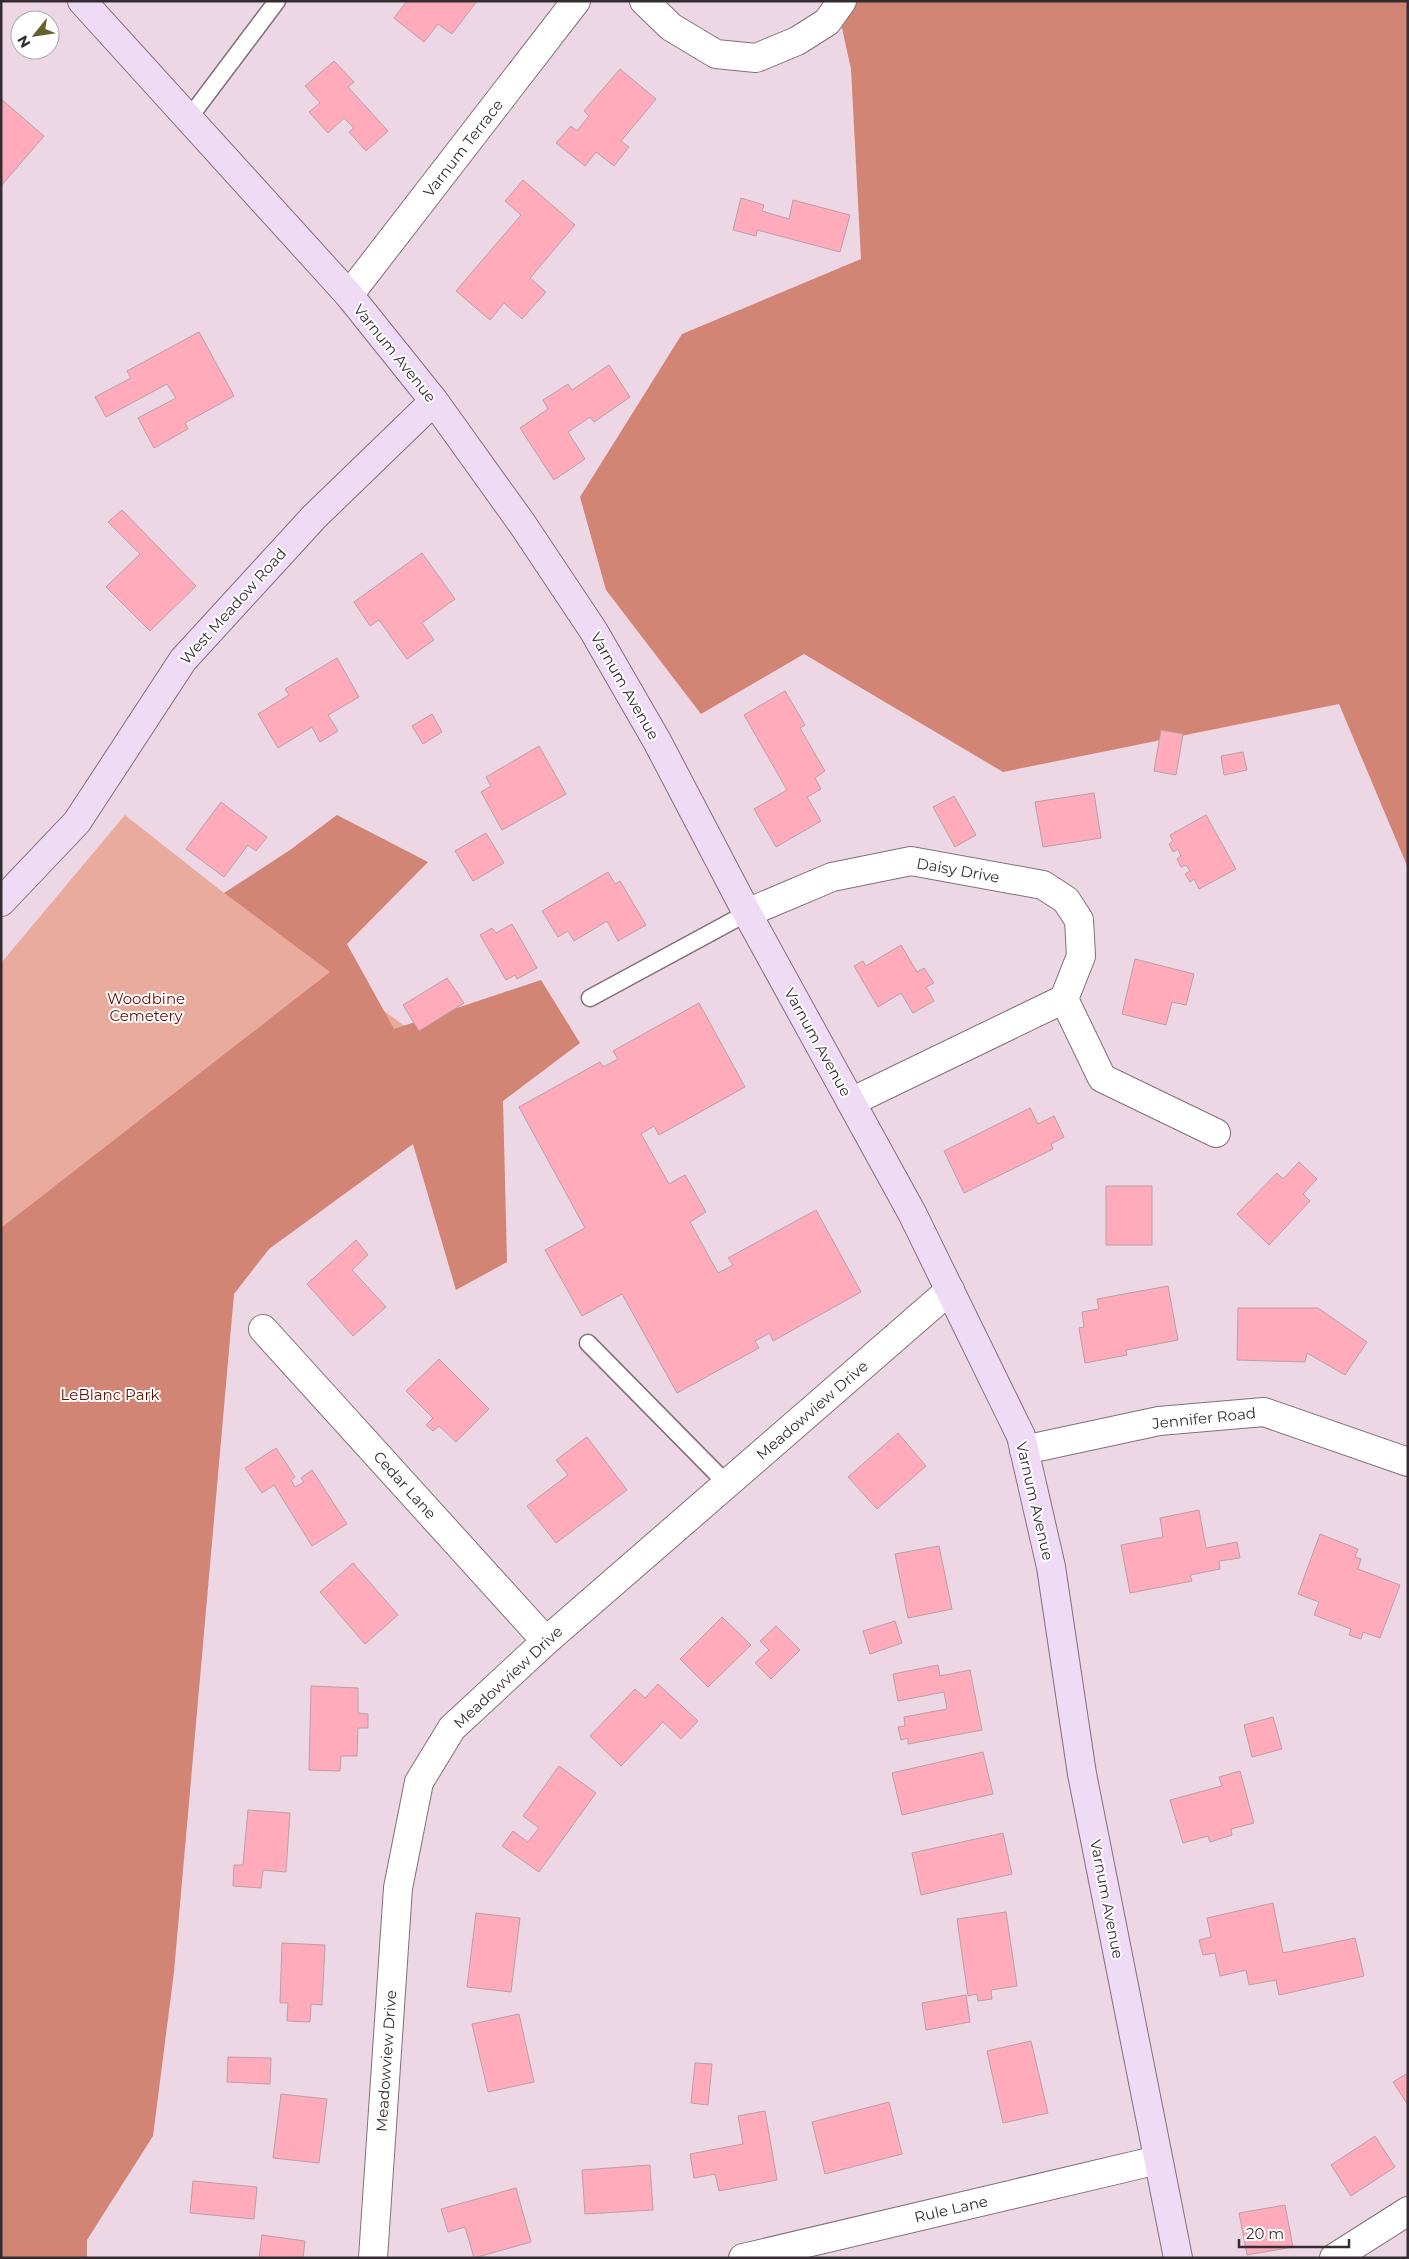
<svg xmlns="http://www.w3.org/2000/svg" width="1409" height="2259" font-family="Montserrat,sans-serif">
<rect width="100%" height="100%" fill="#eed7e4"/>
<path fill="#eaab9f" d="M125 815 224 893 410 1030 1 1233V963Z"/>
<path fill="#d28475" d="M836 1H1408V868L1339 704 1003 772 804 654 701 714 606 590 580 497 682 334 861 259 851 69Z
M337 815 428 862 347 944 394 1029 541 980 580 1043 503 1101 507 1262 456 1290 413 1144 269 1249 234 1294 174 1972 153 2136 87 2240V2258H1V1228L330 972 224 893 290 850Z"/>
<path fill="#ffabbb" stroke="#b9a0a4" d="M407 1H477L452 34 438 24 424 42 394 18Z
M334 61 354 82 348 87 388 131 366 151 349 132 354 128 344 118 328 133 309 112 320 103 305 86Z
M620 69 656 99 621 141 629 147 614 166 596 152 585 166 556 143 571 126 577 131 589 116 584 111Z
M1 99 44 136 1 186Z
M523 180 575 225 530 278 546 292 522 319 504 303 490 320 456 291 521 215 505 201Z
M741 198 764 205 762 211 789 219 793 200 850 215 840 252 757 230 756 236 733 230Z
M199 332 234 396 185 423 188 429 154 448 138 418 176 398 167 384 106 417 95 397 131 378 127 371Z
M609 365 630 397 594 422 590 417 568 432 585 459 554 480 520 428 548 409 543 400 568 384 572 390Z
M122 510 196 586 150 631 106 587 140 554 108 522Z
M422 553 455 599 422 623 434 640 407 659 379 620 370 626 354 602Z
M337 658 359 697 328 715 338 731 320 742 312 727 278 748 258 714 289 695 285 689Z
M785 691 805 725 800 728 825 771 815 778 821 789 807 797 821 821 776 847 754 809 787 790 744 715Z
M432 714 442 732 423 744 412 726Z
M1161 730 1183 734 1176 775 1154 771Z
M539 746 566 794 502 830 481 792 491 786 486 777Z
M1243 752 1247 770 1224 775 1221 756Z
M1094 793 1101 838 1043 847 1035 802Z
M954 796 976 835 955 847 933 807Z
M221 802 267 837 256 851 248 845 224 877 186 849Z
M1206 815 1236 869 1199 889 1194 879 1190 882 1185 874 1190 871 1186 865 1181 867 1177 859 1181 856 1178 849 1173 852 1169 844 1173 841 1170 835Z
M486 833 504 863 473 881 455 851Z
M608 872 615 884 620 881 646 925 618 941 607 921 574 941 568 931 558 937 542 911Z
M512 924 537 968 517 979 515 975 506 980 480 935 492 928 496 933Z
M901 945 917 972 924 968 934 983 926 987 934 1001 913 1013 901 993 878 1007 854 966 863 961 866 966Z
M1135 959 1194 974 1186 1005 1172 1002 1166 1025 1122 1014Z
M447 978 464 1003 419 1031 403 1005Z
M699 1003 745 1087 659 1135 654 1126 641 1134 669 1184 685 1175 706 1212 690 1222 718 1273 733 1265 728 1258 816 1210 861 1292 773 1341 770 1333 755 1341 759 1348 677 1393 622 1294 582 1316 545 1250 585 1228 519 1107 600 1062 603 1067 618 1059 613 1051Z
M1030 1108 1038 1124 1054 1116 1064 1137 1051 1144 1053 1149 964 1193 944 1151Z
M1299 1162 1317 1179 1303 1194 1310 1201 1269 1245 1237 1214 1277 1173 1283 1179Z
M1106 1186H1152V1245H1106Z
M356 1240 368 1255 352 1270 386 1307 353 1336 307 1284Z
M1168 1286 1178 1340 1126 1350 1127 1355 1085 1363 1079 1328 1084 1327 1082 1312 1099 1309 1097 1299Z
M1238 1308H1318L1367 1342 1345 1375 1307 1353 1305 1362 1237 1360Z
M439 1359 489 1409 456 1442 439 1426 433 1431 426 1425 433 1418 406 1391Z
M898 1433 926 1466 877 1509 848 1477Z
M587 1437 627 1490 556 1543 527 1506 568 1475 556 1460Z
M276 1448 295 1477 291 1480 295 1487 304 1482 301 1478 312 1470 347 1524 312 1546 274 1485 262 1493 245 1468Z
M1199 1510 1206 1548 1237 1542 1240 1558 1219 1561 1220 1569 1190 1575 1192 1581 1130 1593 1121 1545 1163 1537 1160 1518Z
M1320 1534 1358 1549 1355 1557 1361 1559 1358 1569 1400 1585 1380 1638 1363 1632 1361 1639 1349 1635 1351 1629 1314 1615 1319 1602 1298 1594Z
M939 1546 952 1609 908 1618 895 1554Z
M353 1563 398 1615 365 1644 320 1592Z
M722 1617 751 1645 708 1687 680 1659Z
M895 1621 902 1643 870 1654 863 1631Z
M776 1626 800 1650 771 1679 755 1663 769 1650 760 1641Z
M938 1665 940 1676 970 1670 982 1730 908 1744V1738L901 1740 898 1727 905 1726 904 1717 947 1709 944 1692 898 1701 893 1674Z
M658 1684 698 1721 681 1739 663 1722 621 1766 590 1736 635 1689 645 1698Z
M311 1686 358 1688V1713L368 1714V1728H358L357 1756H341L340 1771 309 1770Z
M1273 1717 1282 1749 1252 1757 1244 1725Z
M983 1752 993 1794 902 1815 892 1773Z
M559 1766 596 1793 539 1872 502 1846 513 1831 528 1842 539 1828 523 1816Z
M1240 1771 1254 1823 1231 1829 1232 1835 1210 1842 1208 1836 1183 1843 1170 1800 1222 1786 1219 1777Z
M248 1810 290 1813 286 1872 263 1870 261 1888 233 1886 234 1865H243Z
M1003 1833 1012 1874 921 1895 912 1853Z
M1273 1903 1283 1953 1355 1938 1364 1976 1279 1995 1276 1980 1249 1985 1246 1970 1220 1976 1215 1953 1203 1955 1199 1940 1211 1937 1207 1918Z
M1006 1912 1017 1986 991 1990 992 1999 978 2001 977 1994 968 1996 957 1919Z
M476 1913 520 1918 511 1992 467 1987Z
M282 1943 325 1945 322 2005 311 2004 310 2022 287 2021 288 2003H280Z
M966 1995 970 2022 926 2030 922 2003Z
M519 2014 534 2082 488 2092 472 2024Z
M1031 2041 1048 2113 1003 2123 987 2051Z
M228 2057 271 2058 270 2084 227 2082Z
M695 2063 712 2064 708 2105 691 2103Z
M1408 2073V2105L1393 2082Z
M281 2094 327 2099 319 2163 273 2158Z
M889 2102 902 2154 825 2174 812 2122Z
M765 2111 777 2180 719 2191 715 2174 694 2178 690 2154 743 2144 738 2116Z
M1375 2136 1395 2167 1351 2196 1331 2165Z
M650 2165 653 2210 585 2214 582 2170Z
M193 2181 257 2187 254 2219 190 2213Z
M516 2188 531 2242 474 2258 465 2227 448 2232 441 2209Z
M1285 2205 1293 2247 1247 2255 1239 2213Z
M262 2235 305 2241 303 2258H259Z"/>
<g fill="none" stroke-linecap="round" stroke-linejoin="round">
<g stroke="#836f7b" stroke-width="19">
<path id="lane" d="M189 118 277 1
M590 998 747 913
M588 1343 727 1484"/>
</g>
<g stroke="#836f7b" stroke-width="30">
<path id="street" d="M644 1 671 27 716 54 756 58 797 41 827 22 842 1
M349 295 576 1
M747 913 832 877 911 861 1043 885 1066 900 1079 920 1081 956 1064 999 851 1102
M1064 999 1102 1078 1216 1133
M263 1329 546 1641
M1024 1450 1159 1421 1264 1412 1408 1462
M373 2258 398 1888 419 1782 452 1728 546 1641 950 1290
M743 2258 1158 2160
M1334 2258 1408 2211"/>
</g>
<g stroke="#836f7b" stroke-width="30">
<path id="secondary" d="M82 1 349 295 434 401 523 525 593 630 657 741 747 913 912 1213 1021 1436 1051 1567 1082 1774 1178 2258
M1 902 77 822 183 660 314 517 434 401"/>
</g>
<use href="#lane" stroke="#fff" stroke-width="16"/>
<use href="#street" stroke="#fff" stroke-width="28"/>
<use href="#secondary" stroke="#efdbf5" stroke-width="28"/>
</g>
<g text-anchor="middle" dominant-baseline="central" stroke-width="4" stroke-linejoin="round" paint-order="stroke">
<g font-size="15" fill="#352c31" stroke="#fff">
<text transform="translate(463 148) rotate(-52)">Varnum Terrace</text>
<text transform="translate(395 353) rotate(51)">Varnum Avenue</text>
<text transform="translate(233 606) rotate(-48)">West Meadow Road</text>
<text transform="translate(625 686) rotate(60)">Varnum Avenue</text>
<text transform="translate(958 870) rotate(10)">Daisy Drive</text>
<text transform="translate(818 1042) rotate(61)">Varnum Avenue</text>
<text transform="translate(812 1410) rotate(-41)">Meadowview Drive</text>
<text transform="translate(1204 1418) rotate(-6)">Jennifer Road</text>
<text transform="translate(405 1485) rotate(48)">Cedar Lane</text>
<text transform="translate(1035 1501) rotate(77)">Varnum Avenue</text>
<text transform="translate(508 1677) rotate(-43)">Meadowview Drive</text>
<text transform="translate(1107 1899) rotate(79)">Varnum Avenue</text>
<text transform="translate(386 2061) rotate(-86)">Meadowview Drive</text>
<text transform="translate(951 2209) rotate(-13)">Rule Lane</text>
</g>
<g font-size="15" fill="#6a0900" stroke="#fff">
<text x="146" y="998">Woodbine<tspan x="146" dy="17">Cemetery</tspan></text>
<text x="110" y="1394">LeBlanc Park</text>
</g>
</g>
<rect width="1409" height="2259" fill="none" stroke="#352c31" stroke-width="5"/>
<g transform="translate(35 35) rotate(240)"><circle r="24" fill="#ffffff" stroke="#aeabad"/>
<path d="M0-4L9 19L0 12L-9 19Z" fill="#65612d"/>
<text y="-8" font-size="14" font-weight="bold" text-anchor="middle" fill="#352c31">N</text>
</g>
<path d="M1239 2239v8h110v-8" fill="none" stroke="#352c31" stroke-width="2.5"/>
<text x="1246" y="2239" font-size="15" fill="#352c31" stroke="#ffffff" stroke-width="4" paint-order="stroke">20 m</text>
</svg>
